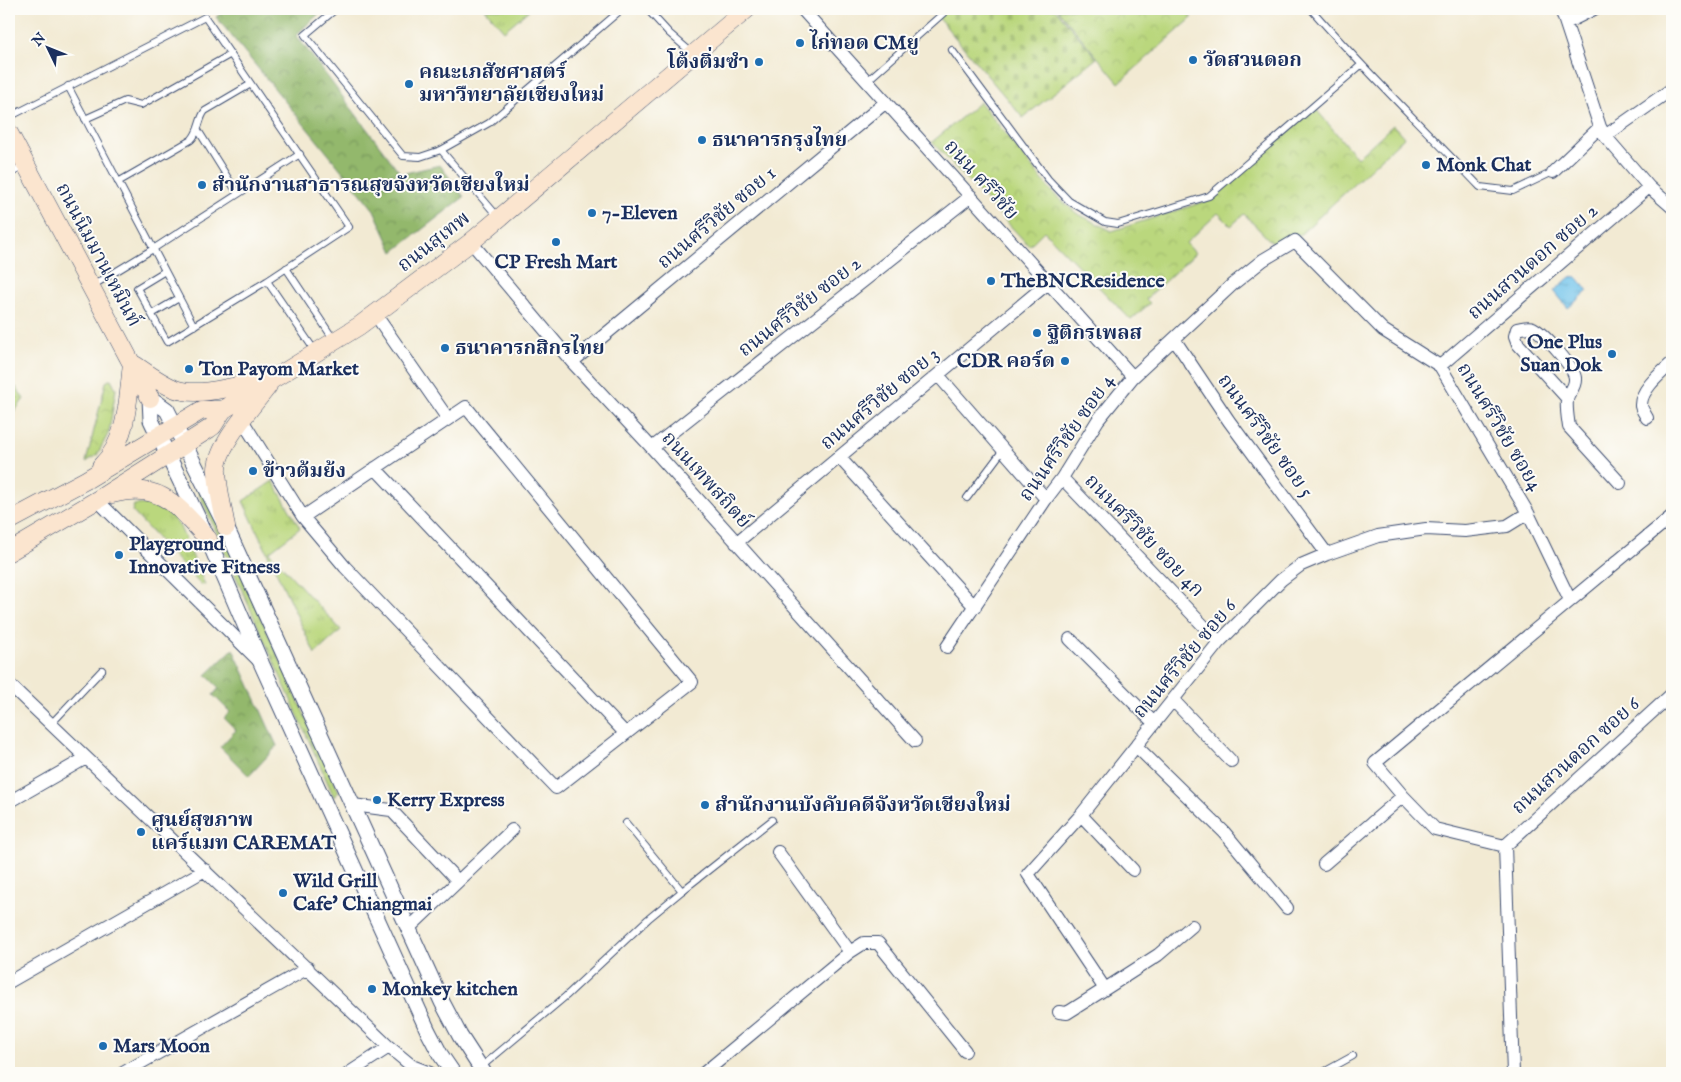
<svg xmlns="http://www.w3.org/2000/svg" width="1681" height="1082" font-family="'IM FELL English','Noto Serif Thai',serif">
<defs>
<pattern id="grass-tufts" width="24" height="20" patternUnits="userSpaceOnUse" patternTransform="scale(1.25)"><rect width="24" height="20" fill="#bad77d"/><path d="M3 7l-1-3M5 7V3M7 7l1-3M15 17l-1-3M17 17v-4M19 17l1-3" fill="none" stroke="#9fb96e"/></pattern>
<pattern id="forest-crowns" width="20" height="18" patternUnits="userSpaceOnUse" patternTransform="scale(1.25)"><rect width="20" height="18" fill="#93b86c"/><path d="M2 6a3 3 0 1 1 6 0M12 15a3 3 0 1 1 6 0" fill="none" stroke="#77965c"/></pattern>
<pattern id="cemetery-stones" width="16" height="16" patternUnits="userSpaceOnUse" patternTransform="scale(1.25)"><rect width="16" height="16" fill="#bad77d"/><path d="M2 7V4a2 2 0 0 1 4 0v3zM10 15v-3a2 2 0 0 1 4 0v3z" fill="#9fb96e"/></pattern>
<pattern id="park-crowns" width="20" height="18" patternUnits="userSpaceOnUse" patternTransform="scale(1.25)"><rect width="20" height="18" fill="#bad77d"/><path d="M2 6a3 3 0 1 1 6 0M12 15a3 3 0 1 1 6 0" fill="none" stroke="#9fb96e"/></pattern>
<pattern id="water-ripples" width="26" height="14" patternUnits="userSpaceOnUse" patternTransform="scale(1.25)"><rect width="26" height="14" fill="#6fc3eb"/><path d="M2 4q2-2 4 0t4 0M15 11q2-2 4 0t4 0" fill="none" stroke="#5a9fc2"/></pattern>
</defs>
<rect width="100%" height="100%" fill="#fdfcf7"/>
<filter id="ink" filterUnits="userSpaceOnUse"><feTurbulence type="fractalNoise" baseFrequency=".02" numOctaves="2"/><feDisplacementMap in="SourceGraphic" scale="10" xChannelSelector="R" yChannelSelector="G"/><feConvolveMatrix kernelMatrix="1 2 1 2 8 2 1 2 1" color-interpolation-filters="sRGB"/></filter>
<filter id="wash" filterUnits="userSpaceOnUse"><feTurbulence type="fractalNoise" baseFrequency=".0096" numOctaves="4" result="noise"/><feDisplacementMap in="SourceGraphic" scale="20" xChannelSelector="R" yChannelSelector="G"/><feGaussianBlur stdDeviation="1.12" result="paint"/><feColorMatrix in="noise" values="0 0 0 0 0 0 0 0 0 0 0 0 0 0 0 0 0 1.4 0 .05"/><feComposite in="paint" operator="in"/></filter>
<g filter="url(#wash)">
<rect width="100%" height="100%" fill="#f2ead3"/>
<path fill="url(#grass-tufts)" stroke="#6a836e" d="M485 9H530L504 31Z
M273 481 300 528 269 552 341 630 315 654 243 501Z
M202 486 339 792 334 797 197 489Z
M149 504 171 515 180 527 205 585 200 584 132 511 134 505Z"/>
<path fill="url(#forest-crowns)" stroke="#577465" d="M227 9H324L296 35 401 174 440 165 464 197 393 252 374 210 216 17Z
M233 649 277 746 249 776 220 747 236 730 224 718 230 712 213 695 219 688 206 675Z"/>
<path fill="url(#cemetery-stones)" stroke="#6a836e" d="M946 9H1055L1097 58 1023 118 937 16Z"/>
<path fill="url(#park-crowns)" stroke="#6a836e" d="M1057 9H1184L1192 18 1119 83Z
M980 102 1053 193 1076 213 1112 231 1213 199 1315 108 1357 158 1393 125 1404 137 1302 233 1276 247 1244 214 1231 226 1218 213 1186 243 1195 253 1146 299 1150 303 1131 320 1044 231 1029 246 932 142Z
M111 379 116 389 109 432 97 455 86 462 106 382Z
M9 382 16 387 24 399 11 416H9Z"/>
<path fill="url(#water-ripples)" stroke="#4579a4" d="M1570 277 1578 278 1588 291 1568 308 1554 291Z"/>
</g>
<g filter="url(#ink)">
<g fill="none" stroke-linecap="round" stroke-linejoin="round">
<g stroke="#3b4b70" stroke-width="8">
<path id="service" d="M336 9 305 35 403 156 420 157 441 150 489 123 622 9
M647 9 669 33 692 53
M1311 9C1365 71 1424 128 1480 187L1513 191 1553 172
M952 50 1048 179 1069 201 1105 222 1118 224 1209 196 1361 65
M867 81 948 9
M68 86 194 326
M9 117 205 17 349 227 267 281 167 342 137 288 165 271
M85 119 125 101 141 105 231 54
M198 130 238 194
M441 150 499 218
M9 174 25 166
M118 182 191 140C200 131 198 120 205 111L251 84
M286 268 334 340
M267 281 315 351
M92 286 153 249 300 154
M152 314 179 298
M967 498 1003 450
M51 724 102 670
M682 891 772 820
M480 1068 566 996 648 919 682 891 626 823
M1322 1073 1353 1056"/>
</g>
<g stroke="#3b4b70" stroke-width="14">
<path id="minor" d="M802 9 1133 377
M1561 9 1600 127 1605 136 1649 187 1672 207
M1566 23 1594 9
M1605 136 1672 89
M1553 172 1600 127
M471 242 572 362 652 448 915 741
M375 314 448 419
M1517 329C1523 328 1528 326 1533 328 1543 333 1574 367 1575 378 1576 388 1568 392 1567 400 1566 409 1568 419 1569 427L1620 483
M1517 329 1515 336 1518 344 1567 398
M1174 339 1229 421 1327 554
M572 362 886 102
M1440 366 1649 187
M938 375 1046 499
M1647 418C1645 414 1642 410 1641 406 1640 390 1661 373 1672 363
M242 420 303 517 345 567 556 788 692 682 466 407 303 517
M652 448 971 196
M839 457 975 607
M375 468 625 733
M1062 478 1219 642
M97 500 259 661
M736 543 1048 283
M1070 639 1154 723
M947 647 1046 499 1062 478 1098 420 1133 377 1233 284 1263 260 1295 241 1383 330 1440 366 1528 513 1570 600
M9 684 389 1047 412 1066 430 1073
M1173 700 1231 761
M1136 746 1224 832 1287 908
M9 802 86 758
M353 805 391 810 458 881
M1081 815 1133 870
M1505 846 1435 829 1403 796 1375 763 1672 516
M1505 846 1513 1073
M1505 846 1672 694
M1324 864 1403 796
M1192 926 1158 955 1105 989 1028 874 1081 815 1219 642 1281 580 1301 565 1327 554 1378 536 1426 529 1465 531 1507 526 1528 513
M409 928 512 830
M850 952 864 943H878L965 1051
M9 982 205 870
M1059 1012 1067 1013 1105 989
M123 1073 308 968
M349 1073 389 1047
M704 1073 850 952 778 852"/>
</g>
<g stroke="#3b4b70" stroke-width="17">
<path id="tertiary" d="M150 398 167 410 226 527 442 1002 460 1036 484 1073
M150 398 151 420 208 539 262 665 428 1031 440 1054 453 1073"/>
</g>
<g stroke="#3b4b70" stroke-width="19">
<path id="secondary" d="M9 133 150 398
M135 365C147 373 160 383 175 389 199 398 238 385 263 380
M101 466C128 441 128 398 132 363
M112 494C161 481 177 506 208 539
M9 521 86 480 202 410H223
M226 527C223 509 218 490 217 472 215 447 253 406 268 386
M9 552 97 500 209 429 213 426 223 410 359 326 471 242 747 9"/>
</g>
<use href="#service" stroke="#fff" stroke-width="6"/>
<use href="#minor" stroke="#fff" stroke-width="12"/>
<use href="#tertiary" stroke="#fff" stroke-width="15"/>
<use href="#secondary" stroke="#fbe5cf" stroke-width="18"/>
</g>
</g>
<g fill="#1f6fb2" stroke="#fdfcf7" stroke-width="2">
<circle cx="800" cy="43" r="5"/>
<circle cx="1193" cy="60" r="5"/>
<circle cx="759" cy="62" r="5"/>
<circle cx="409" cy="84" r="5"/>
<circle cx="702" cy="140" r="5"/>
<circle cx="1426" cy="165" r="5"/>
<circle cx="202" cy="185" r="5"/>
<circle cx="592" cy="213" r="5"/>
<circle cx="556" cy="242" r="5"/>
<circle cx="991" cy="281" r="5"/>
<circle cx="1037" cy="333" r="5"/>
<circle cx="445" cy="348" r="5"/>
<circle cx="1612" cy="354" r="5"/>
<circle cx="1065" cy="361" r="5"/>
<circle cx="189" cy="369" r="5"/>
<circle cx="253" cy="471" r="5"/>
<circle cx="119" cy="555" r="5"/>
<circle cx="377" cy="800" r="5"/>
<circle cx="705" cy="805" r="5"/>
<circle cx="141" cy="832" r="5"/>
<circle cx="283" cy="893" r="5"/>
<circle cx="372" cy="989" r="5"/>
<circle cx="103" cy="1046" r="5"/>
</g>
<g text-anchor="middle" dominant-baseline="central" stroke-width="4" stroke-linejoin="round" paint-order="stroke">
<g font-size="20" font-weight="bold" fill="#1b2f5e" stroke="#fdfcf7" text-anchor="start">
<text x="810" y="43">ไก่ทอด CMยู</text>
<text x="1203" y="60">วัดสวนดอก</text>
<text x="749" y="62" text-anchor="end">โต้งติ่มซำ</text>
<text x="419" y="72">คณะเภสัชศาสตร์<tspan x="419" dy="23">มหาวืทยาลัยเชียงใหม่</tspan></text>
<text x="712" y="140">ธนาคารกรุงไทย</text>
<text x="1436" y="165">Monk Chat</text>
<text x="212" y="185">สำนักงานสาธารณสุขจังหวัดเชียงใหม่</text>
<text x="602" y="213">7-Eleven</text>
<text x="556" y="262" text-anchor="middle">CP Fresh Mart</text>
<text x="1001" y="281">TheBNCResidence</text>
<text x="1047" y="333">ฐิติกรเพลส</text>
<text x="1602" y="342" text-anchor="end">One Plus<tspan x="1602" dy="23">Suan Dok</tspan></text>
<text x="455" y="348">ธนาคารกสิกรไทย</text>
<text x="1055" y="361" text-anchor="end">CDR คอร์ด</text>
<text x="199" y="369">Ton Payom Market</text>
<text x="263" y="471">ข้าวต้มย้ง</text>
<text x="129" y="544">Playground<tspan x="129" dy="23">Innovative Fitness</tspan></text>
<text x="387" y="800">Kerry Express</text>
<text x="715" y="805">สำนักงานบังคับคดีจังหวัดเชียงใหม่</text>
<text x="151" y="820">ศูนย์สุขภาพ<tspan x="151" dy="23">แคร์แมท CAREMAT</tspan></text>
<text x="293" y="881">Wild Grill<tspan x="293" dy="23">Cafe' Chiangmai</tspan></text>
<text x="382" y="989">Monkey kitchen</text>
<text x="113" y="1046">Mars Moon</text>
</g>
<g font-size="20" fill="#1b2f5e" stroke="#fdfcf7">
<text transform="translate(981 180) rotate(48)">ถนน ศรีวิชัย</text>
<text transform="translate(717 218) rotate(-40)">ถนนศรีวิชัย ซอย 1</text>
<text transform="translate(434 242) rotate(-38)">ถนนสุเทพ</text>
<text transform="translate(98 255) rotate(62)">ถนนนิมมานเหมินท์</text>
<text transform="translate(1533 262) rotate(-41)">ถนนสวนดอก ซอย 2</text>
<text transform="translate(800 307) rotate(-38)">ถนนศรีวิชัย ซอย 2</text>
<text transform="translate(880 399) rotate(-40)">ถนนศรีวิชัย ซอย 3</text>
<text transform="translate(1499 427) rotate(59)">ถนนศรีวิชัย ซอย4</text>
<text transform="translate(1265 436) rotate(54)">ถนนศรีวิชัย ซอย 5</text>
<text transform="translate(1067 438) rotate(-55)">ถนนศรีวิชัย ซอย 4</text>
<text transform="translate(706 480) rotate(48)">ถนนเทพสถิตย์</text>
<text transform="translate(1144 536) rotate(46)">ถนนศรีวิชัย ซอย 4ก</text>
<text transform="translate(1185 659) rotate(-50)">ถนนศรีวิชัย ซอย 6</text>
<text transform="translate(1576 756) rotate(-42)">ถนนสวนดอก ซอย 6</text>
</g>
</g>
<rect width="1681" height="1082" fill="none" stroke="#fdfcf7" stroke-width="30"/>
<g transform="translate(48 48) rotate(313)" stroke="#fdfcf7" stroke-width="4" paint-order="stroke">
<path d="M0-4L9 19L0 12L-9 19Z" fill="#1b2f5e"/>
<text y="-8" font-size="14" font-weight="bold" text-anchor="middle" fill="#1b2f5e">N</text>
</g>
</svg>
